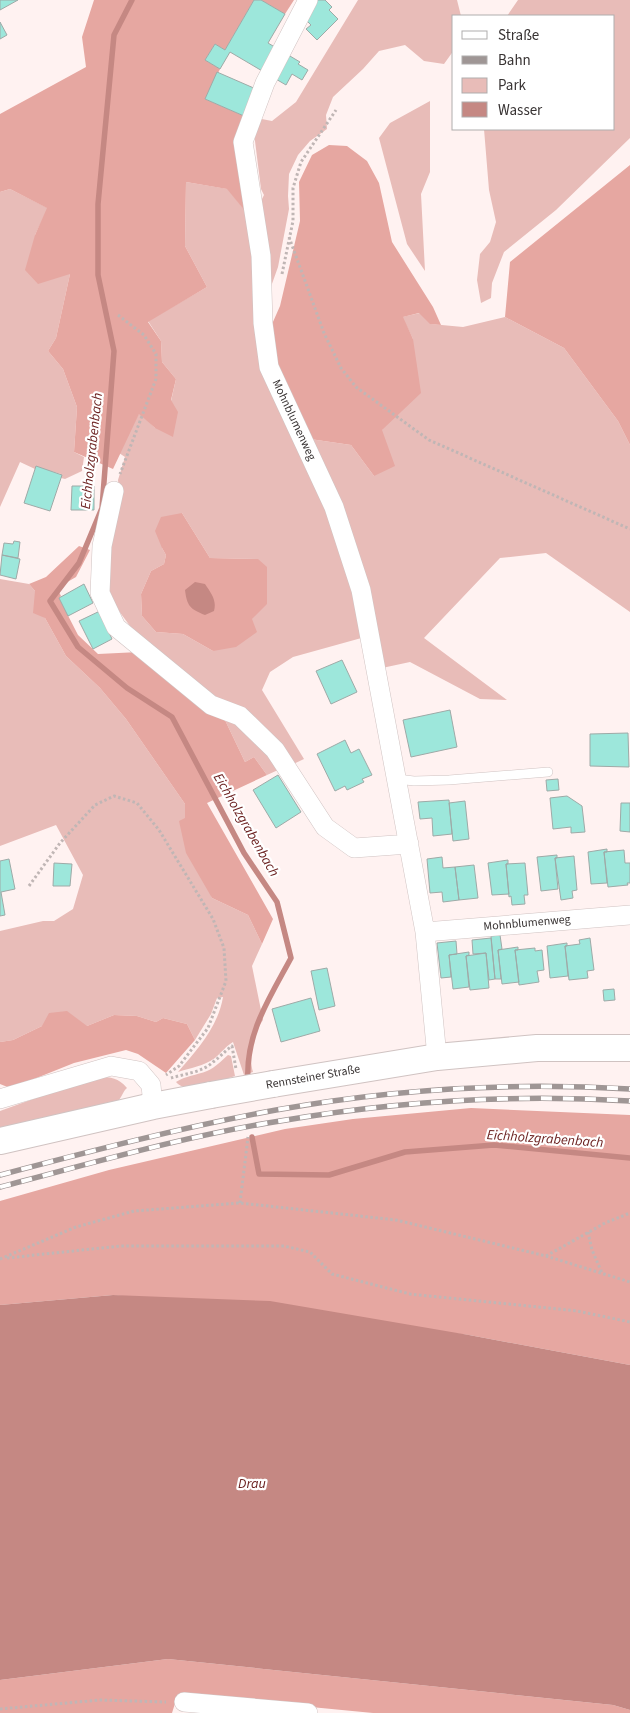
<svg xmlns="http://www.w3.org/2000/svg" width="630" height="1713" font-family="'Source Sans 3',sans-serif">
<rect width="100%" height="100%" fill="#fff2f1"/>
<path fill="#e8bcb8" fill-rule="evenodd" d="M358 0H457L461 16H454V50L444 64 424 61 405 45 379 51 363 69 333 97 326 115 327 129 310 141 298 155 289 174 288 196 289 209 278 267 268 295 260 203 264 195 261 189 252 117 272 121 296 102Z
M518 0H630V138L556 210 504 252 492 283 491 298 481 303 477 280 480 254 490 242 496 222 489 190 484 129H614V16H507Z
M430 101V172L421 194 425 271 407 244 379 138 390 123Z
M186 182 228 189 254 222 256 309 342 543 365 637 293 657 270 672 262 690 304 759 287 767 226 710 133 630 110 599 102 566 120 497 118 480 125 457 119 453 139 413 155 428 171 401 176 379 162 362 161 341 148 321 207 287 185 246ZM182 513 210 558 258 559 252 619 213 651 183 634 156 632 142 616 141 594 151 571 164 564 166 555 162 548Z
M10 189 48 208 35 235 70 274 56 338 48 351 63 369 77 407 74 452 84 457 82 471 65 479 61 478V474L37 467 35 469 20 462 0 507V192Z
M420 313 431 324 463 327 505 317 564 348 618 421 630 445V612L546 553 500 558 424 638 507 700 480 699 410 662 382 668 310 439 351 445 374 476 382 430 413 339 402 317Z
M0 579 29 584 35 591 45 618 66 656 100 688 126 719 185 804V818L212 898 248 915 262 944 252 966 263 1020C254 1033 248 1056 253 1072L244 1075 233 1042C226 1046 221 1053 215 1058 204 1066 190 1068 178 1072 197 1050 218 1027 223 997L217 998 211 1014 195 1040 187 1024 163 1018 156 1022 137 1016 114 1015 87 1026H42L13 1040 0 1042V931L43 921H54L73 909 83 875 56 825 0 846Z
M224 718 252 733 278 770 267 775 254 757 245 762Z
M228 1055 231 1056 235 1076C219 1081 188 1096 176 1082 185 1076 197 1075 207 1071 216 1067 221 1061 228 1055Z
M94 1077C108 1077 117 1076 127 1088 123 1091 122 1097 118 1101L0 1129V1111Z"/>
<path fill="#e6a7a1" d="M94 0H254L225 50 215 44 205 60 220 69 205 99 244 116 254 222 227 189 186 182 185 246 207 287 148 322 161 341 162 362 176 379 171 400 178 412 173 437 155 428 139 414 113 469 74 452 77 407 63 369 48 351 56 338 70 274 38 284 25 270 35 235 47 208 10 189 0 192V114L86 67 82 37Z
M261 0H294L285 14Z
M329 145 347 146 367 161 379 183 392 242 433 307 441 325 430 324 419 313 403 317 413 339 421 393 382 430 395 466 374 476 351 445 310 439 265 340 280 306 300 221 299 182 312 155Z
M630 165V445L618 421 564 348 505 317 510 262Z
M182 513 210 558 258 559 267 567V604L252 619 257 632 236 647 213 651 183 634 156 632 142 616 141 594 151 571 164 564 166 555 162 548 155 531 161 517Z
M79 546 90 550 76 577 57 588 61 596 59 598 78 635 98 654 139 652 224 718 245 762 254 757 267 775 207 803 273 919 262 944 248 915 212 898 186 853 179 821 185 818V804L126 719 100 688 66 656 45 618 33 613 35 591 29 584 46 577Z
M67 1011 87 1026 114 1015 137 1016 156 1022 163 1018 187 1024 195 1040 166 1073 138 1054 126 1050 74 1063 24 1083 15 1090 0 1084V1042L13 1040 42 1026 49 1013Z
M471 1108 630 1115V1365L469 1335 113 1295 0 1305V1201L109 1170 285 1129 353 1119Z
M168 1659 613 1705 630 1710V1713H373L178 1694 172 1713H0V1680Z"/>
<path fill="#c58883" d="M195 582 205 584C211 593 217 600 214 611L205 615C190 609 187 606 185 590Z
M113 1295 270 1301 469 1335 630 1365V1710L613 1705 168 1659 0 1680V1305Z"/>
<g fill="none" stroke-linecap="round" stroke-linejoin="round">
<path stroke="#c58883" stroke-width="5.5" d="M132 0 114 35 98 204V275L114 351 102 508 79 563 50 601 78 647 127 688 172 717 244 853 277 902 291 958C269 999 245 1034 248 1082
M252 1137 259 1174 329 1175 405 1152 494 1145 630 1158"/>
</g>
<path fill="#9de7db" stroke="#9eaaa7" d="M0 0H18L0 10Z
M254 0H261L285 14 268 43 300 62 298 64 308 70 302 80 292 74 286 85 230 52 220 69 205 60 215 44 225 50Z
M313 0H325L332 7 329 10 338 19 317 40 306 29 311 25 302 16Z
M0 22 7 35 0 39Z
M217 72 256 89 244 116 205 99Z
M36 466 62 475 50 511 24 503Z
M72 486H94V510H71Z
M14 541 20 542 18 558 2 555 4 543 13 544Z
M2 555 20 559 16 579 0 575Z
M84 584 93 603 68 616 59 598Z
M102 610 106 626 112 639 93 649 79 621Z
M342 660 357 692 331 704 316 671Z
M450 710 457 747 411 757 403 720Z
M628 733 629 767 590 766V734Z
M345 740 351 753 359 749 372 775 362 779 364 782 347 790 345 786 335 791 317 754Z
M278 775 301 812 276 828 253 790Z
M558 779 559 790 547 791 546 780Z
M567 796 582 806 585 832 571 833V827L553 829 550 798Z
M449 800 452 834 433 836 432 818 420 819 418 802Z
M465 801 469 839 453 841 449 803Z
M621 803H630V832L620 831Z
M607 849V852H604L607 883 591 884 588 852Z
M624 850 625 863H630V883H627L628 885 608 887 604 852Z
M557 855V858H555L558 889 541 891 537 857Z
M574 856 577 890 572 891 573 898 561 900 555 858Z
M442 857 443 868 455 867 459 900 443 902 442 892 430 893 427 859Z
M9 859 15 889 1 892 5 915 0 916V861Z
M508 860V864H506L509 894 492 895 488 863Z
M54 863 72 864 70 886H53Z
M525 863 528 895H524L525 904 512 905 511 896 509 897 506 864Z
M474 865 478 898 459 900 455 867Z
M500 935 502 949 498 950 501 979H495L491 936Z
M491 938 495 979 489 980 486 953 473 954 472 940Z
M590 938 594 970 587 971 588 978 569 980 565 946 580 944 579 940Z
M456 941 457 954 449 955 451 977 441 978 437 943Z
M567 943V946H565L568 976 550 978 547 946Z
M518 947V950H515L519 982 502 984 498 950Z
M535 948V951L542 950 544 970 537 971 539 982 519 985 515 950Z
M469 952V955L466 956 469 987 453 989 449 955Z
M486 953 489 988 470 990 466 956Z
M327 968 335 1006 319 1010 311 971Z
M614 989 615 1000 604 1001 603 990Z
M311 998 320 1031 281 1042 272 1009Z"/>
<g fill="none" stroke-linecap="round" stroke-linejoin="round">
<g stroke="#d0c3c2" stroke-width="10">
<path id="service" d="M397 779 414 781 449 780 548 772"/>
</g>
<g stroke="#d0c3c2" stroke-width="20">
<path id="minor" d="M308 0 265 83 243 142 261 256 263 323 269 367 334 507 361 590 425 932 437 1057
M114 491 102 546 100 593 116 627 211 705 240 716 275 750 325 827 354 848 409 844
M425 932 630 915
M0 1099 111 1066 139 1071 151 1085 153 1106
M184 1702 308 1713"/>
</g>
<g stroke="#d0c3c2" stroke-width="28">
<path id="secondary" d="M273 1084 437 1057 537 1048H630
M0 1141 153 1106 211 1095"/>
</g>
<path stroke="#c0b6b5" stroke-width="3" stroke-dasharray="2.5 2.5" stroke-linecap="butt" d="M289 237 324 333 341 368 356 387 429 440 630 529
M282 274 293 221V188L301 162 336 110
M118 315 144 335 156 354V379L120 474
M29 886 60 843 95 805 114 796 137 803 159 830 213 919 224 948 226 981 208 1028 179 1066 166 1075
M171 1078C184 1074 203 1072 213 1062 220 1057 225 1051 232 1046L236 1069
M240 1203 248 1137
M588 1232 592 1250 602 1273
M546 1256 605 1223 630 1213
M7 1258 120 1246H284L310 1252 332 1274 410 1294 577 1311 630 1322
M0 1259 76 1227 134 1211 240 1203 396 1220 546 1256 630 1282
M0 1709 100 1700 166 1702"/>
<use href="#service" stroke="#fff" stroke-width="9"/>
<use href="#minor" stroke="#fff" stroke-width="19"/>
<use href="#secondary" stroke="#fff" stroke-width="26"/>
<g stroke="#9f9695" stroke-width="5.5">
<path id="rail" d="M0 1175C91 1151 183 1127 276 1110 392 1089 512 1082 630 1089
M0 1187C93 1163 185 1136 280 1121 396 1101 513 1094 630 1101"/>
</g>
<use href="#rail" stroke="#fff" stroke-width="4" stroke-dasharray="11" stroke-linecap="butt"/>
<g stroke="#d0c3c2" stroke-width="28" stroke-linecap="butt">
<path id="secondary-bridge" d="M211 1095 273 1084"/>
</g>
<use href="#secondary-bridge" stroke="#fff" stroke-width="26"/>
</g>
<g text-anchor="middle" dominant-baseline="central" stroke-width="4.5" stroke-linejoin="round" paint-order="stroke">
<g font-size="12" fill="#383333" stroke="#fff">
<text transform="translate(294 420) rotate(65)">Mohnblumenweg</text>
<text transform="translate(527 923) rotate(-5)">Mohnblumenweg</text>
<text transform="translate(313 1077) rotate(-10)">Rennsteiner Straße</text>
</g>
<g font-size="14" font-style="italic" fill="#6c2221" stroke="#fff">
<text transform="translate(92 451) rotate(-84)">Eichholzgrabenbach</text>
<text transform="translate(246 825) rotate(60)">Eichholzgrabenbach</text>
<text transform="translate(545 1139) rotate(4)">Eichholzgrabenbach</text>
<text x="252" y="1484">Drau</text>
</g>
</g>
<rect x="452" y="15" width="162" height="115" fill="#ffffff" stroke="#afadad"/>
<rect x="462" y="31" width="25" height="8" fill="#ffffff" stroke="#afadad"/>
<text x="498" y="40" font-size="15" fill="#383333">Straße</text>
<rect x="462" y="56" width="25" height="8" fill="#9f9695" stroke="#afadad"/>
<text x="498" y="65" font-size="15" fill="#383333">Bahn</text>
<rect x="462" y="78" width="25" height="15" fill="#e8bcb8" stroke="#afadad"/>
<text x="498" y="90" font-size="15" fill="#383333">Park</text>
<rect x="462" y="102" width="25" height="15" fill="#c58883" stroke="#afadad"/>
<text x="498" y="115" font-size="15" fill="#383333">Wasser</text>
</svg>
